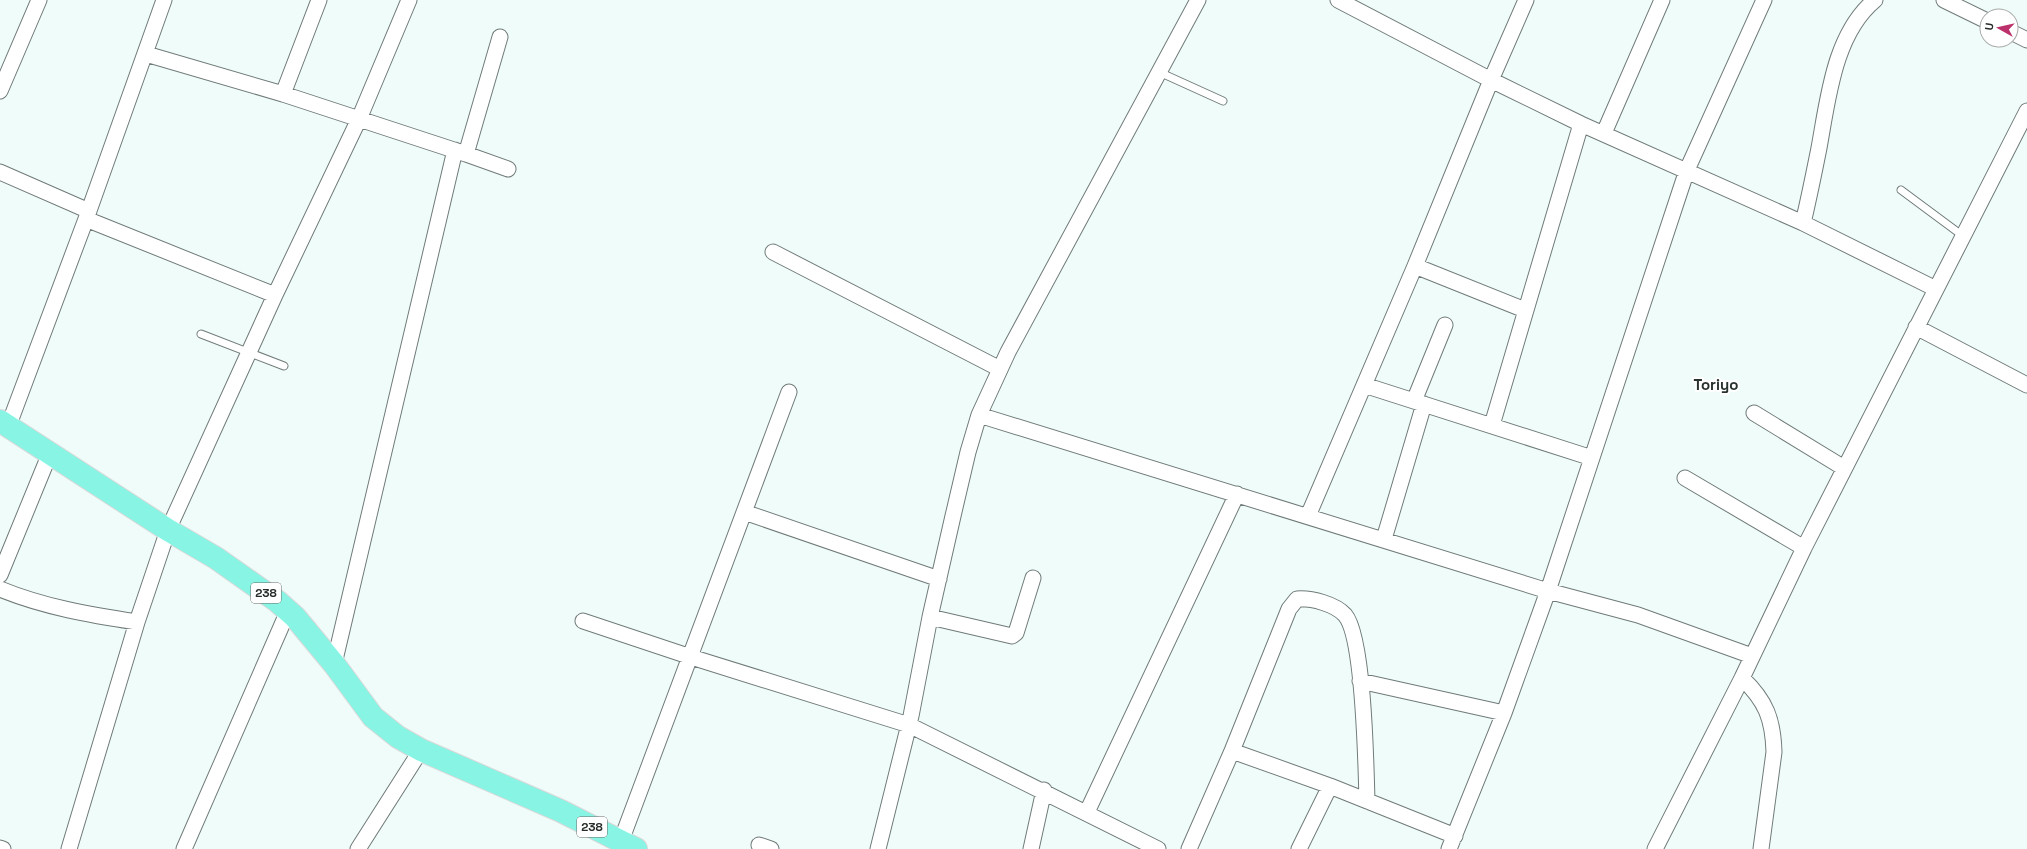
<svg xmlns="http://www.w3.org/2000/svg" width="2027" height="849" font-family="'Space Grotesk',sans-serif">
<rect width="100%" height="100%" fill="#effcf9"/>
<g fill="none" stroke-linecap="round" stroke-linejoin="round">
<g stroke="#707b79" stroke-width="9">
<path id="lane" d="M1159 72 1223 101
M1901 190 1963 236
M201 334 284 366"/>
</g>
<g stroke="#707b79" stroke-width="17">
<path id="street" d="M1338 0 1491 80 1581 124 1803 223 1936 289
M1944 0 1987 21
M2011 32 2027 40
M500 37 466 154 508 169
M146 54 283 94 466 154
M0 91 39 0
M283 94 319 0
M1604 133 1662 0
M0 172 89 211
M86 219 275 295
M1803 223C1809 198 1814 173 1819 148 1828 99 1834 34 1875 0
M773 252 1000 369
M1415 266 1525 310
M1916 327 2027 385
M1364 385 1592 458
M1414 401 1445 325
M1754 413 1844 468
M979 415 1548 591 1638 615 1752 656
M1492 425 1581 124
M8 427 86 219 164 0
M1685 478 1804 548
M744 512 939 579
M1308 516 1415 266 1491 80 1526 0
M1384 539 1424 404
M0 575 50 453
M0 589C44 607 90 615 137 622
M930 617 1012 636 1016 633 1033 578
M583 621 691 657 909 725 1158 849
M334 664 455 150
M1742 678C1766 701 1773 719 1774 752L1761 849
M1360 681 1504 713
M1232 751 1330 786
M1087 812 1237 494
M621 841 789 392
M759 845 771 849
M0 848 3 849
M69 849 137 622 168 530 275 295 359 119 409 0
M184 849 288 611
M358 849 421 750
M878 849 911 716 930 617 953 516 968 452 979 415 1008 352 1198 0
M1031 849 1044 790
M1189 849 1232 751 1289 609 1297 599C1312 598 1335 604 1345 615 1364 637 1366 767 1367 801
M1299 849 1330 786 1455 836
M1449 849 1504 713 1548 591 1687 170 1764 0
M1655 849 1742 678 1804 548 2027 111"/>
</g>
<g stroke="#d8d9d9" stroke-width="24">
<path id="primary" d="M0 421 168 530 216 558 277 601 295 617 334 664 373 717 398 737 421 750 561 811 636 849"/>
</g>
<use href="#lane" stroke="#fff" stroke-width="7"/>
<use href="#street" stroke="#fff" stroke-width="15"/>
<use href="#primary" stroke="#88f4e4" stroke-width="22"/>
</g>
<g text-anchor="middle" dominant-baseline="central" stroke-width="4" stroke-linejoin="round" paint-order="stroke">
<g fill="#fff" stroke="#686b6b" stroke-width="1">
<rect x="251" y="583" width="30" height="20" rx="3"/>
<rect x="577" y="817" width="30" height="20" rx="3"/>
</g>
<g font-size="12" font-weight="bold" fill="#272c2b">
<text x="266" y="593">238</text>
<text x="592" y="827">238</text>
</g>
<g font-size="15" font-weight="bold" fill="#283230" stroke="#fff">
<text x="1716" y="384">Toriyo</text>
</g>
</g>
<g transform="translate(1999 28) rotate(278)"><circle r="19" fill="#ffffff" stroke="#a9abaa"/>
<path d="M0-3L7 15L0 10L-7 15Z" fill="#bc316b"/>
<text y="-6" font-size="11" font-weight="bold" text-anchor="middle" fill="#272c2b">U</text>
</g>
</svg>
